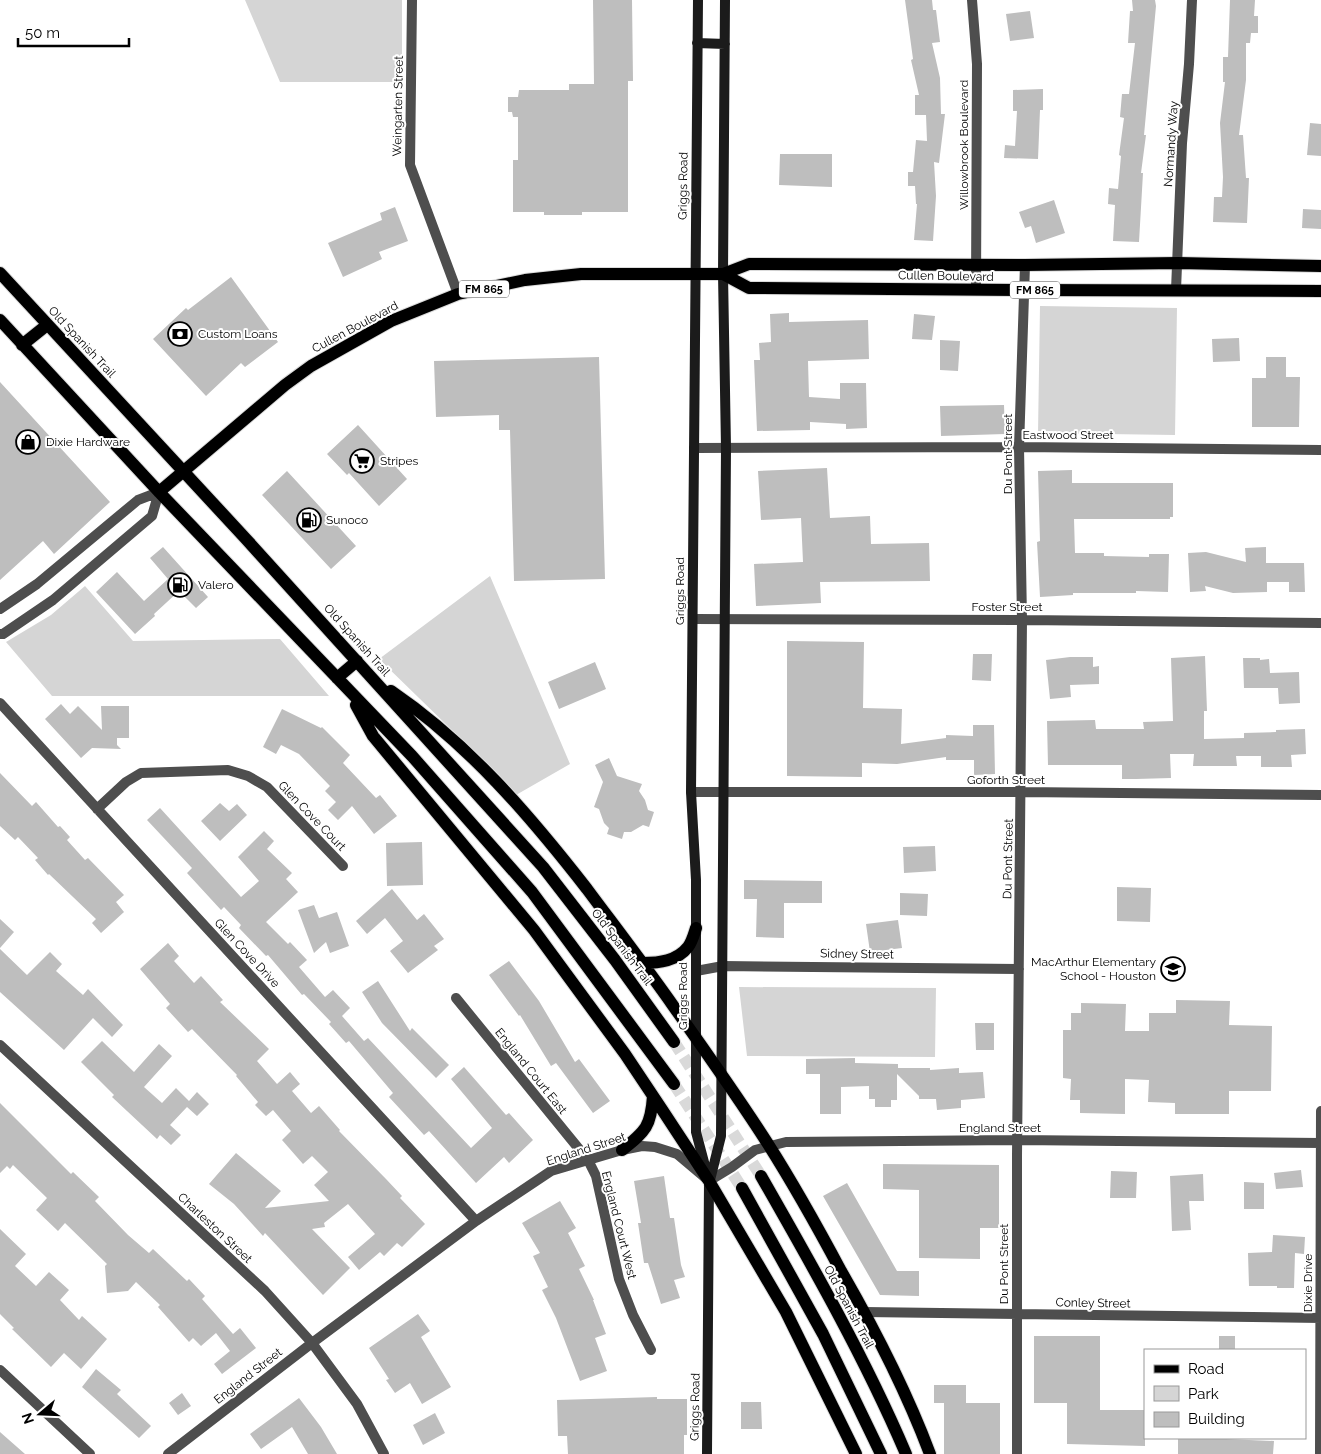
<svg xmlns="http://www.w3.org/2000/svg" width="1321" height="1454" font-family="Raleway,sans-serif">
<rect width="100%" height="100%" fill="#fff"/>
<path fill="#d5d5d5" d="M245 0H402V82H280Z
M1040 306 1177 308 1175 435 1038 433Z
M490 576 570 764 516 795 498 775 379 659Z
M85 586 133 641 280 639 329 696H52L6 642 51 615Z
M739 987 936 988 935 1057 747 1056Z"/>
<path fill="#bebebe" d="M593 0H632L633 81H628V212H582V215H544V212H513V160H518V117H513L512 112H508V97H518L519 90H569V84H594Z
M905 0H932L933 10H936L940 42 932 43 940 78 941 114H945L939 163 934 162 936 196 933 241 914 240 917 204H916L915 186H908V172H913L916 140 927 141 926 115H915V95H919L911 60 913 59Z
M1132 0H1155L1156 6 1144 135H1146L1141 173H1143L1139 242 1113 241 1115 205 1108 204 1109 188 1118 189 1121 156 1119 155 1124 118 1120 117 1122 94H1129L1135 43H1128L1130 11H1133Z
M1230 0H1255L1254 16H1258V33H1251L1250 43H1246V80L1239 135H1243L1246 178H1249L1247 223 1213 222 1214 197H1222L1223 177 1220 123 1225 82H1223V57H1228Z
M1030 11 1034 38 1010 41 1006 14Z
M1043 89V110H1040L1038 159 1004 158 1005 145 1015 146 1017 111H1013V90Z
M1310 123 1321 124V156L1307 155Z
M780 154H832V187L779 185Z
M1054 200 1065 233 1036 243 1031 226 1025 228 1019 212Z
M395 207 408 241 379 252 382 259 343 277 328 243 382 220 380 213Z
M1303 209 1321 210V229L1302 228Z
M231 277 278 342 245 367 241 363 206 396 153 339 186 308 188 310Z
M789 313V322L868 320 869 359 808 361 809 397 840 399V383H866L867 428 846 429V424L810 422V430L757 431 754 360H760L759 343 771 342 770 314Z
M914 314 935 316 932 340 912 339Z
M1239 338 1240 361 1213 362 1212 339Z
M940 340 960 341 958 371 940 370Z
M599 357 605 579 514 581 510 430H499V415L436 417 434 361Z
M1266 357H1286V377H1300L1299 427H1252V378H1266Z
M0 382 110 502 54 554 43 541 0 580Z
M1004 405 1005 434 941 436 940 406Z
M358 425 407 479 379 506 349 473 347 475 327 454Z
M827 468 830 518 870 516 871 544 929 543 930 581 820 582 821 603 756 606 754 564 803 562 801 518 761 520 758 471Z
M1072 470V483H1173V517H1170V519H1074L1075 553H1104V556L1149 557V554H1169L1168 592 1136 591V593H1073V595L1040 597 1037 542 1040 541 1038 471Z
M287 471 356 546 331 569 262 495Z
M163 547 208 597 196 608 179 591 154 614 155 616 135 634 96 592 117 572 144 601 168 579 150 558Z
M1266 547V563H1304L1305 592H1289V582H1267V592L1233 593 1205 586 1206 591 1190 592 1188 553 1206 552 1246 562 1245 548Z
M787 641 864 642 863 708 902 709 901 744 946 738V735L973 736V725H994L995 774 974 775V760H946V757L897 764 862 763V777L787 776Z
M973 654H992L991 681 972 680Z
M1205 656 1207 711H1204V739L1244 738V733L1276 732V730L1305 729 1306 754 1291 755 1292 767H1261V756H1236L1237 766H1193L1194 754H1170L1171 778 1136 779H1122V765H1048L1047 721 1095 720 1096 729H1144L1143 722 1173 721 1171 658Z
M1070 657H1093V667L1099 666V684L1070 685 1071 697 1050 699 1046 660Z
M1243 658H1260V660L1269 659 1270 673 1299 672 1300 703 1279 704 1278 688H1244Z
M595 662 606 689 559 709 548 682Z
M61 704 70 714 78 706 102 730 101 706H129V738H117V745L121 749 92 748 81 758 45 719Z
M282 709 321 728 322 727 350 755 343 763 376 798 380 795 397 816 374 834 352 806 338 820 328 810 336 802 325 791 330 786 299 754 281 745 276 754 263 747Z
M609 758 617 776 642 784 639 791 645 800 648 810 654 812 649 827 643 825 631 832H624L622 839 607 834 609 828 604 823 599 809 594 807 603 782 595 765Z
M0 773 32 806 36 802 58 827 60 826 70 837 67 840 85 860 88 858 124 895 116 902 124 912 101 933 92 923 96 919 49 874 48 875 35 860 38 858 18 837 15 840 0 826Z
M220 803 229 811 237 804 247 815 220 841 201 821Z
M160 808 241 897 259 881 238 857 264 831 274 841 267 849 292 873 286 879 298 892 266 922 288 944 290 942 307 960 299 967 325 997 333 990 350 1008 342 1016 364 1041 368 1038 471 1148 492 1128 451 1079 464 1067 506 1115 509 1113 533 1140 509 1163 504 1157 476 1183 429 1131 424 1135 389 1097 393 1093 349 1041 346 1043 329 1024 331 1022 304 994 302 995 268 955 266 956 239 928 241 925 224 907 221 910 187 873 192 868 147 820Z
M422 842 423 885 387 886 386 843Z
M935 846 936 871 904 873 903 847Z
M744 880 822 881V903H784V938L756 937 757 899H744Z
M1117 887 1151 888 1150 922 1117 921Z
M392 889 417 920 424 914 444 939 434 946 438 950 408 973 390 951 403 941 385 918 367 934 356 921Z
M900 893 928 894 927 916 900 915Z
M314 905 319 918 337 912 349 946 330 953 326 942 314 953 298 910Z
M0 919 14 932 0 948Z
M898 920 902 948 870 952 866 924Z
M168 943 179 956 174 961 194 983 201 976 223 1000 220 1002 269 1049 257 1061 277 1084 290 1072 300 1084 292 1091 311 1113 319 1106 340 1130 339 1131 386 1179 402 1196 400 1198 425 1224 402 1247 397 1243 384 1256 380 1252 359 1270 348 1257 375 1234 348 1204 324 1223 325 1227 312 1229 350 1268 323 1295 265 1233 263 1236 234 1204 209 1184 236 1153 281 1191 265 1208 329 1201 314 1185 328 1172 312 1156 303 1164 282 1140 291 1131 273 1110 266 1116 255 1105 258 1102 236 1076 237 1075 192 1029 188 1032 166 1008 170 1004 140 969Z
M0 949 27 975 50 952 62 964 56 971 83 995 88 989 123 1025 112 1037 93 1018 64 1050 0 992Z
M509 961 539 1001 575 1062 579 1059 610 1101 593 1113 556 1063 551 1066 520 1015 519 1016 489 975Z
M378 981 410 1031 412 1028 449 1065 436 1078 382 1023 362 992Z
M1176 1000 1230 1001 1229 1025 1272 1026 1271 1091H1229V1114H1175V1103L1148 1102 1149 1080 1125 1079V1114L1080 1113V1100H1070L1071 1079 1063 1078V1030H1071V1013H1081V1003L1126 1004 1125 1031H1149V1013H1176Z
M975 1023H994V1050H976Z
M102 1041 134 1072 159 1044 172 1056 144 1087 162 1103 176 1088 189 1101 197 1092 209 1104 197 1116 187 1107 170 1125 181 1135 171 1145 160 1135 157 1139 112 1097 114 1095 81 1062Z
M855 1058V1063L898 1064V1068H930V1070L959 1068V1073L983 1072 985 1098 961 1100V1108L937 1110 936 1099H919V1096L897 1074V1100H891V1107H875V1099H869V1086L841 1087V1114H820V1074H806V1059Z
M0 1103 71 1174 73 1172 99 1197 95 1201 128 1235 149 1253 153 1249 187 1281 189 1279 205 1296 202 1299 233 1334 240 1328 256 1348 222 1374 214 1364 230 1351 216 1333 201 1346 193 1338 189 1342 158 1307 160 1305 136 1282 128 1291 107 1293 105 1266 107 1264 65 1223 58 1231 36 1210 47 1198 13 1165 10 1169 7 1166 0 1173Z
M883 1164 999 1165V1228H980V1259L919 1258V1190L883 1189Z
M1301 1170 1303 1187 1276 1189 1274 1173Z
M1111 1171 1137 1172 1136 1198H1110Z
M1203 1174 1204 1201H1189L1191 1230 1172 1231 1170 1176Z
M664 1176 670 1218H674L681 1265 685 1277 674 1280 680 1298 661 1304 648 1263H644L638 1223H641L634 1181Z
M1244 1182 1264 1183V1209H1244Z
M847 1183 897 1271H919V1296L880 1295 823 1196Z
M560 1201 576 1228 568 1233 585 1266 579 1269 594 1300H593L606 1334 595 1338 607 1371 580 1381 556 1318 542 1290 548 1287 533 1256 540 1253 522 1223Z
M0 1229 26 1254 15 1266 36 1286 49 1272 69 1290 60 1300 79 1320 82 1316 107 1339 81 1369 64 1353 51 1367 12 1329 14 1328 0 1314Z
M1273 1235 1305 1237 1304 1254 1295 1253 1294 1288H1277V1286H1249L1248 1253 1272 1252Z
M418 1314 430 1331 421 1337 451 1387 422 1404 410 1383 395 1393 386 1380 389 1379 369 1348Z
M1034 1336H1100V1410H1145V1446L1067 1444V1403H1034Z
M1219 1336H1235V1350H1219Z
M96 1369 121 1390 117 1394 151 1426 139 1438 82 1387Z
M934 1385H966V1403H1000V1454H944V1403H934Z
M182 1393 191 1406 178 1415 169 1403Z
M657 1397V1399H687V1435H684V1454H568L567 1436H558L557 1400Z
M299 1398 321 1427 337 1454H308L292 1427 261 1449 250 1434Z
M741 1402H761L762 1429H741Z
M435 1413 445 1433 423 1445 413 1425Z
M0 1432 25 1454H0Z
M1178 1438H1226V1439L1274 1441 1273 1454H1178Z"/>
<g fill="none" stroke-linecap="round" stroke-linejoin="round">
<path stroke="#d9d9d9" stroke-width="12" stroke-dasharray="12 6" stroke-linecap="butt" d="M674 1042 761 1176
M674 1084 742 1188"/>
<g stroke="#dbdbdb" stroke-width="14">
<path id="primary" d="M0 273 246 539 543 867 615 960 674 1042
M723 274 749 288 1024 290 1321 291
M0 320 159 492 412 756 532 892 674 1084
M22 345 47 325
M159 492 285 385 311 366 391 321 458 294 525 280 581 274H723L749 264 1025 265 1178 263 1321 266
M337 678 357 661
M391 691C469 744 530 816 587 889 616 928 646 967 674 1007 706 1052 738 1097 768 1144 794 1185 818 1228 841 1271 875 1330 906 1390 930 1454
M356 705 373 736 534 930 625 1054 661 1108 709 1181 786 1312 856 1454
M643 963C659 963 677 961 688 947 692 942 694 934 696 928
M622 1150C646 1131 651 1126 653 1096
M761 1176C813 1267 865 1358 906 1454
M742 1188 823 1334 881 1454"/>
</g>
<path stroke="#4e4e4e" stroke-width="10" d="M412 0 410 165 458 294
M972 0 977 64 976 290
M1176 290 1182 143 1189 64 1192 0
M694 448 1019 447 1321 450
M693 619 1022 620 1321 623
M0 703 476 1221
M691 792H1021L1321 795
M97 809 126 782 141 773 228 770 248 776 267 787 343 866
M696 971 723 966 1019 969
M456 998 588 1160 596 1176 619 1279 633 1315 651 1350
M0 1045 265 1291 312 1343 357 1404 384 1454
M864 1312 1321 1318
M0 1370 90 1454
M168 1454 312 1343 476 1221 551 1171 622 1150 642 1146 655 1147 677 1154 709 1181 732 1167 755 1150 786 1142 1017 1140 1321 1143
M1017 1454V1156L1022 620 1019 447 1025 265
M1320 1454 1321 1111"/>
<path stroke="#4e4e4e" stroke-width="10" d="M0 609 37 584 138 500 159 492
M0 634H3L53 600 152 516 159 492"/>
<path stroke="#1b1b1b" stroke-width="10" d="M698 0 691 792 696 880V1132L709 1181 707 1454
M697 43 725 44
M710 1180 721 1136 726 448 723 274 725 0"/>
<use href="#primary" stroke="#000" stroke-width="12"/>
</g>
<defs>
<g id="bank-ring" transform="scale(1.25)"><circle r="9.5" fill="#fff" stroke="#000" stroke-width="1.5"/><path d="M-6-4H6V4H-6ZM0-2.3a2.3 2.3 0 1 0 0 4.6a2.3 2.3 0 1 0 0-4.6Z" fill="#000"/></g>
<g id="shop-ring" transform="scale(1.25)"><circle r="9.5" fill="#fff" stroke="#000" stroke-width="1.5"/><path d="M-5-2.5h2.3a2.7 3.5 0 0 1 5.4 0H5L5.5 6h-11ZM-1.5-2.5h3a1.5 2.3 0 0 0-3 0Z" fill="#000"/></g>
<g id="supermarket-ring" transform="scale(1.25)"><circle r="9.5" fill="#fff" stroke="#000" stroke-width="1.5"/><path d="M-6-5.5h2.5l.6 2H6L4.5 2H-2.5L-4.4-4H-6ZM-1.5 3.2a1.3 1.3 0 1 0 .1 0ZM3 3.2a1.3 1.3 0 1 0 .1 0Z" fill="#000"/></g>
<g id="fuel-ring" transform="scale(1.25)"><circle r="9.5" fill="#fff" stroke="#000" stroke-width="1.5"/><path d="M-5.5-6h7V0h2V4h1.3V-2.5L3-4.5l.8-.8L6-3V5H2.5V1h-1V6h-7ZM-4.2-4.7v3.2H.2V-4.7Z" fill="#000"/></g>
<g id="school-ring" transform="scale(1.25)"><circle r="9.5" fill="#fff" stroke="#000" stroke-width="1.5"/><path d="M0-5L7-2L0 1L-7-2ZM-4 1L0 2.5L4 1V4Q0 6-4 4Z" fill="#000"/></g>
</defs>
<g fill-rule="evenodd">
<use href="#bank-ring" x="180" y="334"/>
<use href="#shop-ring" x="28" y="442"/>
<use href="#supermarket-ring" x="362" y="461"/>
<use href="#fuel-ring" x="309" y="520"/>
<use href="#fuel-ring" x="180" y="585"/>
<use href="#school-ring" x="1173" y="969"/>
</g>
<g text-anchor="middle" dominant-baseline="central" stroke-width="4" stroke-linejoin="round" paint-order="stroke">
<g fill="#fff" stroke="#4c4c4c" stroke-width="1">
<rect x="459" y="280.5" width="50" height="17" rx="4"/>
<rect x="1010" y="281.5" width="50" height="17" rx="4"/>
</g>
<g font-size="11" font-weight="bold" fill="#000">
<text x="484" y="289">FM 865</text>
<text x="1035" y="290">FM 865</text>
</g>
<g font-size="12" fill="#000" stroke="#fff">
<text transform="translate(398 106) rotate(-89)">Weingarten Street</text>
<text transform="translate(1171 144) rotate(-86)">Normandy Way</text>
<text transform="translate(964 145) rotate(-90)">Willowbrook Boulevard</text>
<text transform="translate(683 186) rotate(-89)">Griggs Road</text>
<text transform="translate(946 276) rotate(1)">Cullen Boulevard</text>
<text transform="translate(355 327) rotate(-28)">Cullen Boulevard</text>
<text transform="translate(82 342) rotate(47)">Old Spanish Trail</text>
<text x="1068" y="435">Eastwood Street</text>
<text transform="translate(1008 454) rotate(-90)">Du Pont Street</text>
<text transform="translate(680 591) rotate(-90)">Griggs Road</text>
<text x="1007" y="607">Foster Street</text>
<text transform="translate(357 640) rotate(48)">Old Spanish Trail</text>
<text x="1006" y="780">Goforth Street</text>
<text transform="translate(312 816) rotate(46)">Glen Cove Court</text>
<text transform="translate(1008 859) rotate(-89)">Du Pont Street</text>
<text transform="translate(622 947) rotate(53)">Old Spanish Trail</text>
<text transform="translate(247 953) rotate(47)">Glen Cove Drive</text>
<text transform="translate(857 954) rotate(1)">Sidney Street</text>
<text transform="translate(683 996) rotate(-90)">Griggs Road</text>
<text transform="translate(531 1071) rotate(51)">England Court East</text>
<text x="1000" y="1128">England Street</text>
<text transform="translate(586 1149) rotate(-18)">England Street</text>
<text transform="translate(619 1225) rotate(76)">England Court West</text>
<text transform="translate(215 1228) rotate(43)">Charleston Street</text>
<text transform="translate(1004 1264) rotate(-90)">Du Pont Street</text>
<text transform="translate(1308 1283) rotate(-90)">Dixie Drive</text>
<text transform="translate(1093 1303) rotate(1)">Conley Street</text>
<text transform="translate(849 1307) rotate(62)">Old Spanish Trail</text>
<text transform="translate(248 1376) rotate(-38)">England Street</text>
<text transform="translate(695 1407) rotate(-89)">Griggs Road</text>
</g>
<g font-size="12" fill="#000" stroke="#fff" text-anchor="start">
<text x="198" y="334">Custom Loans</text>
<text x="46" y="442">Dixie Hardware</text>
<text x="380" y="461">Stripes</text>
<text x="326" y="520">Sunoco</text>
<text x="198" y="585">Valero</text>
<text x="1156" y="962" text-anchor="end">MacArthur Elementary<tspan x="1156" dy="14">School - Houston</tspan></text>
</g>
</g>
<rect x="1144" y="1349" width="162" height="90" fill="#ffffff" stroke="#999999"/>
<rect x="1154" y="1365" width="25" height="8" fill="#000000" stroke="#999999"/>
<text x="1188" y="1374" font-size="15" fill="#000000">Road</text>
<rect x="1154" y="1386" width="25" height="15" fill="#d5d5d5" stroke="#999999"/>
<text x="1188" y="1399" font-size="15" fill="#000000">Park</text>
<rect x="1154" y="1412" width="25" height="15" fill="#bebebe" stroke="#999999"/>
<text x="1188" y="1424" font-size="15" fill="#000000">Building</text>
<g transform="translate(40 1414) rotate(251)" stroke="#ffffff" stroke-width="4" paint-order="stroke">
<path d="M0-4L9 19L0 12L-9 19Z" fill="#000000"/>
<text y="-8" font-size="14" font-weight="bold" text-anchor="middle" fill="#000000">N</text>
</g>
<path d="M18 38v8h111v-8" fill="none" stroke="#000000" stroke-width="2.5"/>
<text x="25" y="38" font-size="15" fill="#000000" stroke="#ffffff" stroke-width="4" paint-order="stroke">50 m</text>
</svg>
